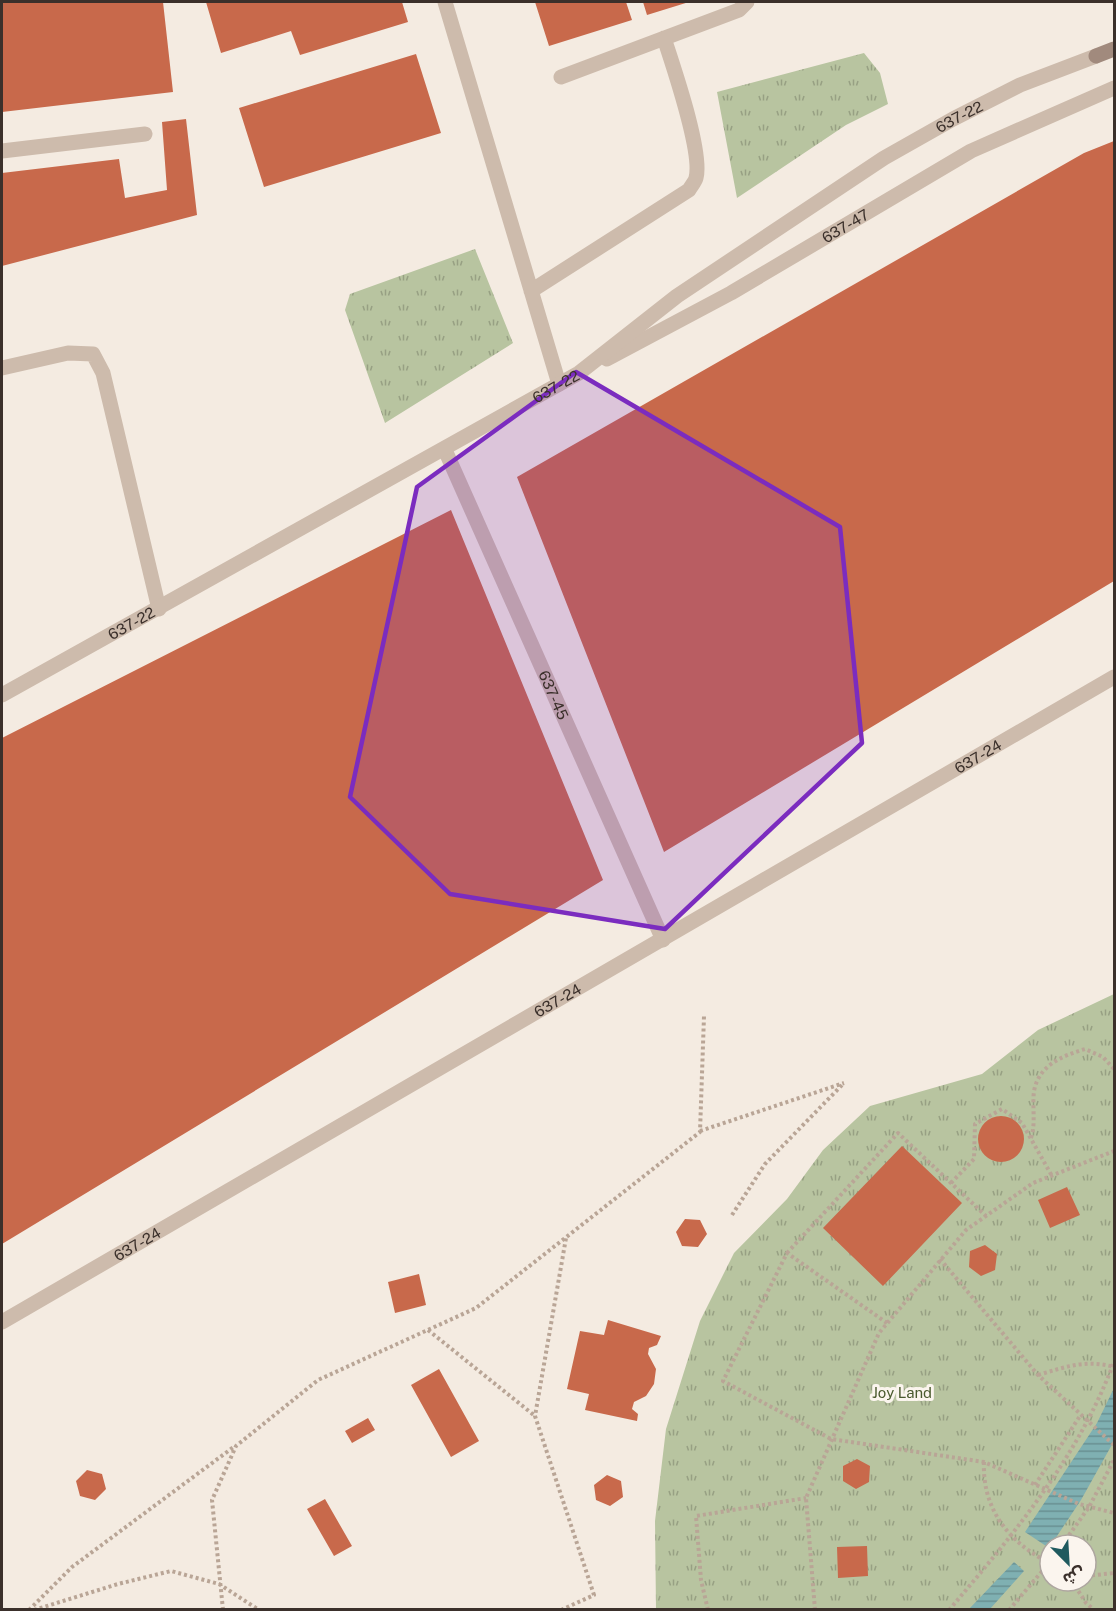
<svg xmlns="http://www.w3.org/2000/svg" width="1116" height="1611" font-family="'Public Sans','Noto Sans Arabic',sans-serif">
<defs>
<pattern id="grass-tufts" width="24" height="20" patternUnits="userSpaceOnUse" patternTransform="scale(1.5)"><rect width="24" height="20" fill="#b8c4a0"/><path d="M3 7l-1-3M5 7V3M7 7l1-3M15 17l-1-3M17 17v-4M19 17l1-3" fill="none" stroke="#97a083"/></pattern>
<pattern id="water-rules" width="6" height="5" patternUnits="userSpaceOnUse" patternTransform="scale(1.5)"><rect width="6" height="5" fill="#7fb0b2"/><path d="M0 2.5h6" fill="none" stroke="#699091"/></pattern>
</defs>
<rect width="100%" height="100%" fill="#f4ebe1"/>
<path fill="url(#grass-tufts)" fill-rule="evenodd" d="M864 53 880 73 888 104 846 125 737 198 717 92Z
M475 249 513 343 385 423 345 310 350 294Z
M1114 994V1609L656 1610 655 1521 666 1429 700 1321 734 1253 787 1199 823 1150 870 1106 982 1074 1038 1030ZM1050 1545H1086V1581H1050Z"/>
<path fill="url(#water-rules)" d="M1114 1388V1441L1081 1500 1049 1548 1025 1532 1097 1423Z
M1014 1562 1024 1571 990 1609H969Z"/>
<path fill="#c8694b" d="M2 2H163L173 92 2 112Z
M206 2H402L408 22 300 55 291 31 221 53Z
M535 2H626L632 20 549 46Z
M643 2H689L647 15Z
M416 54 441 133 264 187 239 108Z
M186 119 197 215 2 266V173L119 159 125 198 167 190 162 122Z
M1114 141V581L664 852 517 477 1084 153Z
M451 510 603 880 2 1244V738Z
M978 1139a23 23 0 1 1 46 0a23 23 0 1 1-46 0Z
M902 1146 962 1203 883 1286 823 1228Z
M1067 1187 1080 1215 1050 1228 1038 1200Z
M685 1219 700 1220 707 1234 698 1247 682 1246 676 1232Z
M985 1245 997 1254 995 1270 981 1276 969 1267 970 1251Z
M419 1274 426 1305 395 1313 388 1282Z
M608 1320 661 1336 657 1345 649 1348 648 1354 656 1369 654 1384 646 1396 634 1402 632 1409 638 1414 637 1421 585 1410 589 1394 567 1389 580 1331 604 1335Z
M439 1369 479 1441 451 1457 411 1385Z
M368 1418 375 1430 352 1443 345 1431Z
M857 1459 870 1466 869 1482 856 1489 843 1481V1466Z
M87 1470 102 1474 106 1489 95 1500 80 1496 76 1481Z
M607 1475 621 1481 623 1497 610 1506 596 1500 594 1485Z
M325 1499 352 1546 334 1556 307 1509Z
M867 1546 868 1576 838 1578 837 1547Z"/>
<g fill="none" stroke-linecap="round" stroke-linejoin="round">
<path stroke="#b9a596" stroke-width="4" stroke-dasharray="3 3" stroke-linecap="butt" d="M700 1131 844 1083
M1031 1138C1036 1123 1032 1107 1034 1091 1039 1065 1062 1056 1085 1049L1103 1057 1114 1069
M951 1183 974 1159 975 1124 1002 1109 1022 1123 1052 1176
M732 1215 765 1164 844 1083
M787 1253 898 1133 986 1216
M940 1259 1038 1375 1114 1445
M887 1323 787 1253 723 1381 831 1439 984 1462 1079 1504 1114 1513
M428 1330 535 1416
M1038 1375C1065 1367 1086 1359 1114 1367
M984 1462C982 1509 1009 1543 1050 1563
M1035 1485 1080 1416
M1062 1545 1089 1507 1114 1460
M1086 1576 1114 1573
M1072 1581 1086 1603 1094 1610
M29 1610 72 1567 235 1446
M34 1610 118 1584 171 1571 219 1584 259 1610
M223 1610 212 1500 236 1446 318 1380 476 1308 700 1132 704 1016
M561 1610 594 1595 535 1416 566 1238
M708 1610 701 1580 696 1516 806 1498
M815 1610 806 1498 879 1333 966 1230 1033 1183 1114 1151
M949 1610C1014 1534 1079 1456 1114 1362
M1009 1610 1050 1562"/>
<path stroke="#cdbbac" stroke-width="15" d="M445 2 559 384
M561 77 739 10 747 2
M2 151 145 134
M531 291 689 190C691 186 695 182 696 178 703 152 673 66 664 38"/>
<g stroke="#cdbbac" stroke-width="15">
<path id="s1" d="M607 359 731 293 971 151 1114 88"/>
<path d="M2 368 68 353 93 354 103 373 159 609"/>
<path id="s2" d="M445 450 663 940"/>
<path id="s3" d="M2 695 579 373 677 296 884 158 953 119 1020 85 1096 56"/>
<path id="s4" d="M2 1322 1114 677"/>
</g>
<path stroke="#a18a7d" stroke-width="15" d="M1096 56 1114 49"/>
</g>
<path fill="#7b2cbf" fill-opacity="0.2" stroke="#7b2cbf" stroke-width="4.5" stroke-linejoin="round" d="M576 372 840 527 862 743 665 929 450 894 350 797 417 487Z"/>
<g text-anchor="middle" dominant-baseline="central" stroke-width="6" stroke-linejoin="round" paint-order="stroke">
<g font-size="15" fill="#3b302b" stroke="#fbf5ee">
<text stroke="none"><textPath href="#s3" startOffset="1120">637-22</textPath></text>
<text stroke="none"><textPath href="#s1" startOffset="273">637-47</textPath></text>
<text stroke="none"><textPath href="#s3" startOffset="634">637-22</textPath></text>
<text stroke="none"><textPath href="#s3" startOffset="148">637-22</textPath></text>
<text stroke="none"><textPath href="#s2" startOffset="268">637-45</textPath></text>
<text stroke="none"><textPath href="#s4" startOffset="1128">637-24</textPath></text>
<text stroke="none"><textPath href="#s4" startOffset="642">637-24</textPath></text>
<text stroke="none"><textPath href="#s4" startOffset="156">637-24</textPath></text>
</g>
<g font-size="15" fill="#4a5a2e" stroke="#fbf5ee">
<text x="902" y="1392">Joy Land</text>
</g>
</g>
<rect width="1116" height="1611" fill="none" stroke="#3b302b" stroke-width="6"/>
<g transform="translate(1068 1563) rotate(156)"><circle r="28" fill="#fbf5ee" stroke="#aea6a0" stroke-width="1.5"/>
<path d="M0-4.5L10 22L0 15L-10 22Z" fill="#1f5a5e"/>
<text y="-9" font-size="16" font-weight="bold" text-anchor="middle" fill="#3b302b">ش</text>
</g>
</svg>
